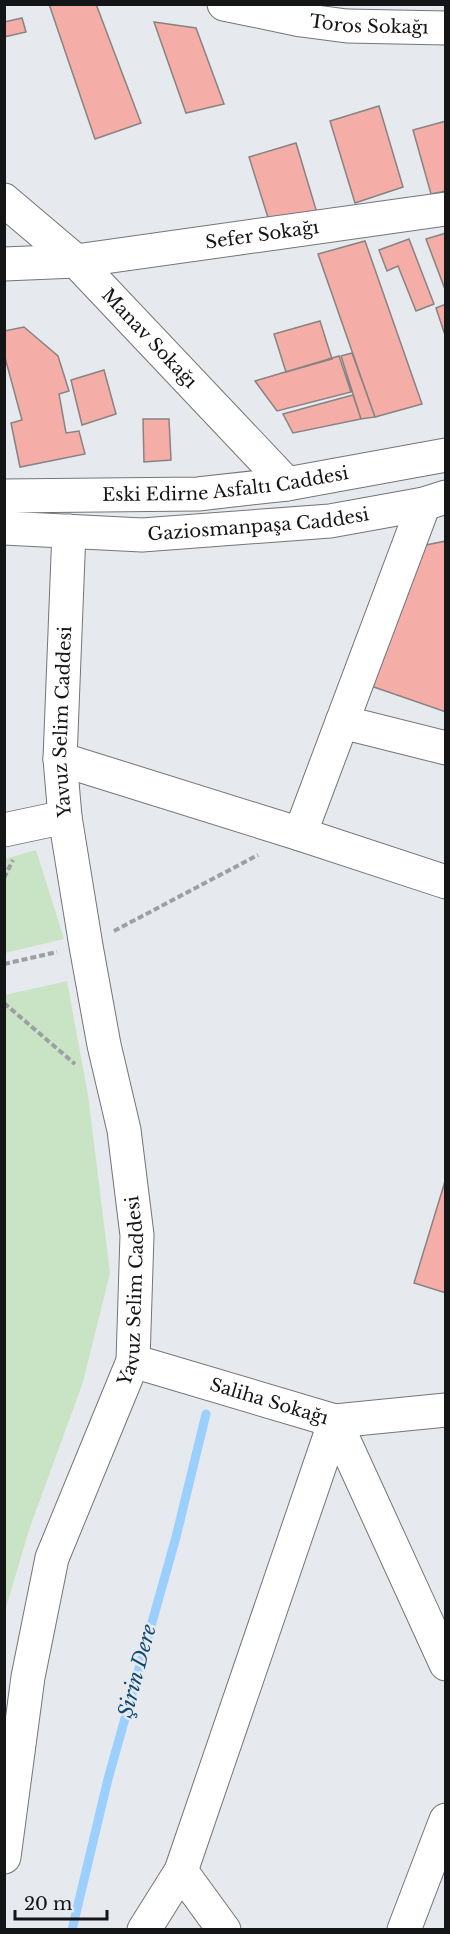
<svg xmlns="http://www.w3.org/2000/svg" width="450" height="1934" font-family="'Libre Baskerville',serif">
<rect width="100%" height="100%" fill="#e6e9ed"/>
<path fill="#c9e4c4" d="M36 850 64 939 5 953V859Z
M67 981 88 1095 110 1273 83 1382 29 1530 5 1611V995Z"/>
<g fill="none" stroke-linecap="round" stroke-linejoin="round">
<path stroke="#9bcffd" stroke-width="9" d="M72 1930 108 1779 176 1537 206 1414"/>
</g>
<path fill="#f5aea7" stroke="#888382" stroke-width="1.5" d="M49 4H96L141 123 95 139Z
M22 18 26 32 4 37V22Z
M154 22 196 28 224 104 186 113Z
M379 106 403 187 355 203 330 121Z
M446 121V191L431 194 413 130Z
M296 143 317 213 271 227 249 157Z
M446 233V292L426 239Z
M409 239 434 304 416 311 398 266 387 271 379 250Z
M365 241 422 404 375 417 318 254Z
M446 304V338L436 308Z
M320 321 332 359 286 372 274 334Z
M24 327 58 356 69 391 59 394 66 433 79 431 85 454 20 467 11 423 22 420 4 354V331Z
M352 353 375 417 361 419 341 356Z
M339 356 351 392 277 411 255 381Z
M104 370 116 414 82 425 71 380Z
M353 395 361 419 293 433 283 414Z
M143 419H169L171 460 144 462Z
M446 541V712L371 686 421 546Z
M446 1178V1293L414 1283Z"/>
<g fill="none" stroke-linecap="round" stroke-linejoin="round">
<g stroke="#737579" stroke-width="35">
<g id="minor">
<path id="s1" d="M224 4 301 20 347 26 446 28"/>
<path id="s2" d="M4 200 76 261 287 484"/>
<path id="s3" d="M4 264 76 261 446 209"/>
<path d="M342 722 446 748"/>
<path d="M60 759 300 834 446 882"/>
<path d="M4 830 65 817"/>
<path d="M300 834 424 504"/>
<path id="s4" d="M133 1361 335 1421 446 1410"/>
<path d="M335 1421 446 1664"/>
<path d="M181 1871 224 1930"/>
<path d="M144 1930 181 1871 335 1421"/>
<path d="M404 1930 446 1820"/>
</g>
</g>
<g stroke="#737579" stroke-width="35">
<g id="major">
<path id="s5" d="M4 496 198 494 287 484 446 455"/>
<path id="s6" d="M4 528 142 535 330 521 424 504 446 497"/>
<path id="s7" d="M4 1857 28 1677 52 1558 133 1361 137 1235 124 1130 104 1045 86 946 65 817 60 759 69 531"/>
</g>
</g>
<path stroke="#9d9fa2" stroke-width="4" stroke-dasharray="6 3" stroke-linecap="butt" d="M4 878 13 860
M114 931 258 855
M4 964 57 952
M4 1003 75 1064"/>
<use href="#minor" stroke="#fff" stroke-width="33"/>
<use href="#major" stroke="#fff" stroke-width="33"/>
</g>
<g text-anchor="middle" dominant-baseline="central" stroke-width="5" stroke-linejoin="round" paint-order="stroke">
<g font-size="18" fill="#141516" stroke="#e6e9ed">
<text stroke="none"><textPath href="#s1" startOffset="147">Toros Sokağı</textPath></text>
<text stroke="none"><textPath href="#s3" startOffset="260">Sefer Sokağı</textPath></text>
<text stroke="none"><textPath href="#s2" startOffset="201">Manav Sokağı</textPath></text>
<text stroke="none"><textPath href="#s5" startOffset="222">Eski Edirne Asfaltı Caddesi</textPath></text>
<text stroke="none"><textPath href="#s6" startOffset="255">Gaziosmanpaşa Caddesi</textPath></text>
<text stroke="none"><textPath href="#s7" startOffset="1162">Yavuz Selim Caddesi</textPath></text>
<text stroke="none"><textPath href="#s7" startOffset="586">Yavuz Selim Caddesi</textPath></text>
<text stroke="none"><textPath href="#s4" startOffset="142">Saliha Sokağı</textPath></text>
</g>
<g font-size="20" font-style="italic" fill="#0d4973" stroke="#e6e9ed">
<text transform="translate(137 1671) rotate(-75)">Şirin Dere</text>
</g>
</g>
<rect width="450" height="1934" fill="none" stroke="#141516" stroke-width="12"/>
<path d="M15 1910v9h92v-9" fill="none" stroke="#141516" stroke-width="3"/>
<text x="24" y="1910" font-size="18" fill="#141516" stroke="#e6e9ed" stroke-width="4.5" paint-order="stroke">20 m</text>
</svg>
